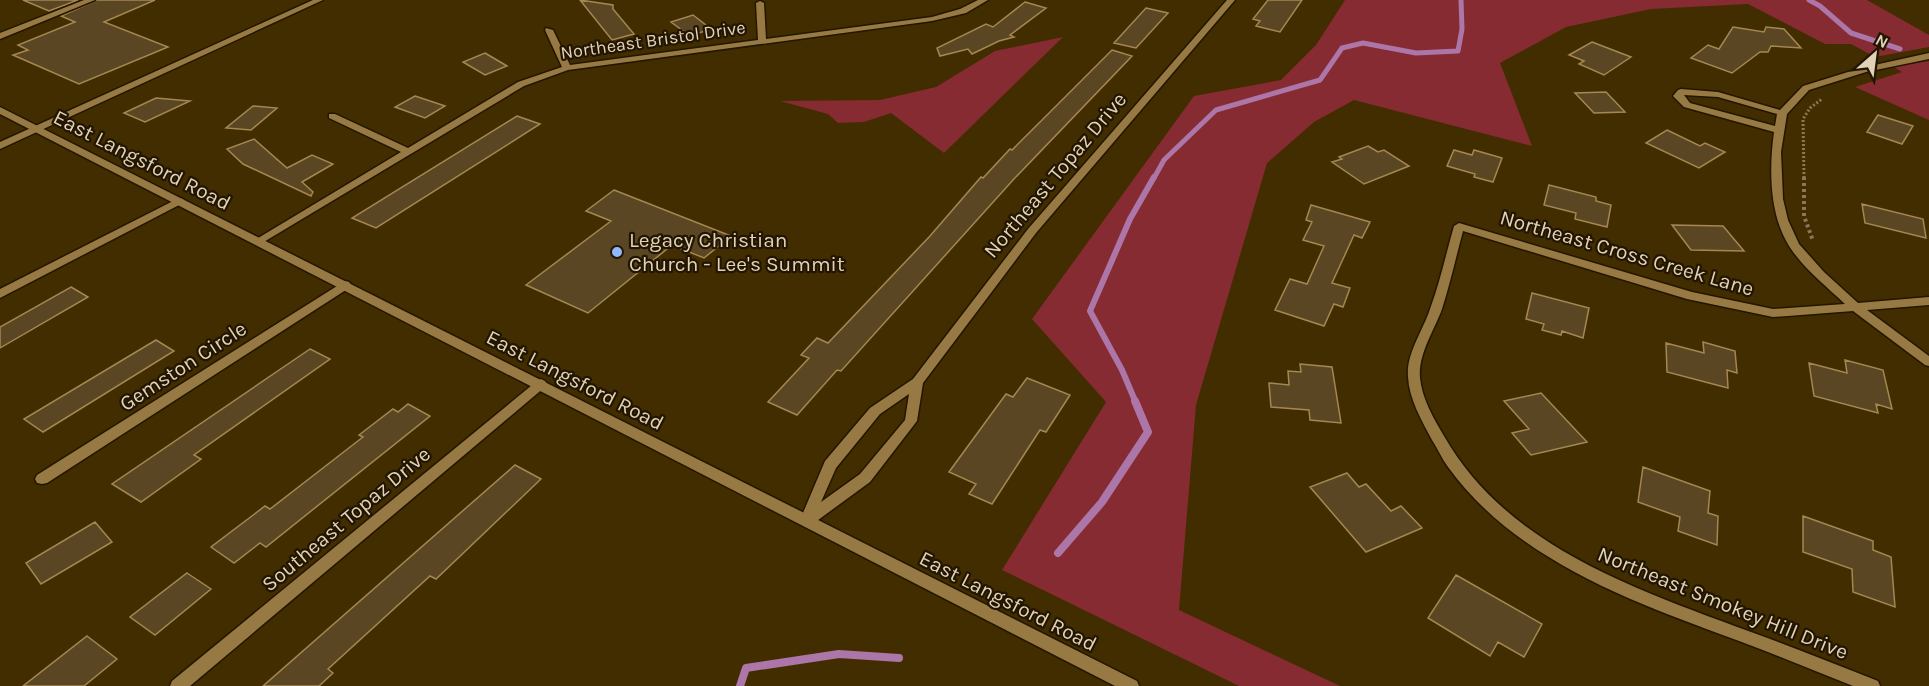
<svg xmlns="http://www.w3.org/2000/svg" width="1929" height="686" font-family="Karla,sans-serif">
<rect width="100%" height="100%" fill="#412d00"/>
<path fill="#852b31" d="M1345 0H1867L1929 35V47L1875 57 1851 44H1825L1748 4 1651 9 1566 27 1500 63 1532 146 1354 100 1314 122 1267 163 1196 405 1179 610 1340 686H1239L1002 570 1106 402 1032 319 1194 96 1281 80 1316 45Z
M1063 37 944 153 891 113 864 122 838 123 828 114 780 101 880 100 936 87 995 51Z
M1929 61V120L1855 87 1902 72 1892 66Z"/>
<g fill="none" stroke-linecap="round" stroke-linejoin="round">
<path stroke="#ac76a9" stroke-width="5" d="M1809 0 1820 6 1851 33 1900 49
M1154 178 1164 160 1216 110 1320 80 1342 48 1363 43 1416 53 1458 51 1462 29 1461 0"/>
<path stroke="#ac76a9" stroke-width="6" d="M1136 403 1122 370 1090 311 1130 219 1154 177"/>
<path stroke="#ac76a9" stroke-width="8" d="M1058 553 1102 502 1148 432 1135 401
M740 686 746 668 839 654 899 658"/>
</g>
<path fill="#5a4622" stroke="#a58751" stroke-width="1.5" d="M23 0H78L49 11Z
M97 0H155L104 22 168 47 79 84 13 55 28 50 18 45 75 22 61 16Z
M580 0 613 5V9L634 34 612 40Z
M1268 0H1302L1280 32 1256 26 1260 21 1253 19Z
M1025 2 1046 8 1010 35 1014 37 999 41 972 54 968 49 940 56 937 48 986 24 993 27Z
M1146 8 1168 13 1136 48 1114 43Z
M693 15 711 29 690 36 671 22Z
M1733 27 1764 32 1766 27 1784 29 1801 48 1771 46 1768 52H1760L1732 73 1691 58 1708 45 1719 49Z
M1592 42 1631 57 1604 75 1579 64 1584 61 1569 55Z
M1112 50 1132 56 1013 180 841 371 837 370 797 415 768 402 809 358 801 355 817 338 828 343 930 236 981 177 983 178 1010 149 1012 150Z
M485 53 507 66 485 75 463 62Z
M1606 92 1625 112 1594 113 1575 93Z
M415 96 445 106 425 118 395 107Z
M156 98 190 101 145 122 124 113Z
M253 106 277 108 251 130 226 128Z
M1878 115 1913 126 1902 144 1867 132Z
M517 116 540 124 376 228 352 218Z
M1667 130 1700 146 1705 143 1725 152 1699 168 1646 143Z
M254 139 287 168 312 155 333 164 302 182 313 192 311 196 243 164 227 149Z
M1368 146 1378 152 1384 150 1409 166 1364 184 1332 162 1342 159 1339 157Z
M1454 150 1472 155 1474 150 1502 158 1493 182 1474 177 1475 174 1447 166Z
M1549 185 1596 197V201L1611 205 1607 227 1575 219 1576 213 1544 205Z
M614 190 731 236 704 258 672 245 588 313 526 285 611 221 586 211Z
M1862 204 1923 219 1926 238 1865 223Z
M1311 205 1370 222 1362 238 1354 235 1332 283 1350 288 1343 307 1334 304 1324 326 1275 310 1290 279 1307 284 1324 246 1303 240 1312 222 1306 220Z
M1672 225 1723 226 1744 251 1691 250Z
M71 287 88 297 0 348V327Z
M1532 293 1589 308 1583 338 1562 331 1561 335 1542 330 1544 324 1526 319Z
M156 340 174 351 43 432 24 419Z
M1703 342 1735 351 1737 373 1727 370 1728 388 1667 372 1666 343 1704 353Z
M310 349 330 359 194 455 201 459 141 502 112 484Z
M1845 360 1883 370 1892 409 1876 404 1878 413 1814 396 1809 363 1847 373Z
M1300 364 1332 367 1341 423 1310 420 1309 410 1271 407 1269 383 1289 385 1288 371 1301 372Z
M1027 378 1070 395 1046 432 1040 430 992 504 969 494 976 484 949 472 1006 394 1013 397Z
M1541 393 1587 442 1531 455 1512 433 1529 429 1504 401Z
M408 404 430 416 266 547 260 543 234 563 211 547 265 506 270 509 363 437 359 435 393 409 398 412Z
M515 465 541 479 436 579 430 576 328 669 333 673 319 686H263Z
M1643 467 1710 491 1708 513 1718 516 1717 545 1678 531 1680 517 1638 502Z
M1347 473 1359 487 1366 484 1391 511 1401 506 1422 528 1366 552 1310 487Z
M1803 516 1873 541V550L1891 557 1895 607 1853 592 1852 569 1803 552Z
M95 522 112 542 41 584 26 563Z
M187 573 211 589 155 635 130 617Z
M1456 575 1542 624 1524 657 1498 642 1490 656 1428 618Z
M87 636 117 659 84 686H23Z"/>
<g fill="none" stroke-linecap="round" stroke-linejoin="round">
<g stroke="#241600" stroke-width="3">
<path id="minor" d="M84 0H95L0 39V33Z
M313 0H323L0 149V142Z
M978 0H988L966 13 932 21 568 70 524 86 262 243H254L253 241 401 152 329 118V114H335L408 148 518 82 562 67 545 30 546 28 553 30 570 65 758 40 756 3 760 1 764 3 766 39 932 17 960 9Z
M1227 0H1235L1036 233 923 383 917 421 870 482 814 523 807 526 802 524 800 520 825 461 870 408 913 379 1028 229ZM909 394 905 420 860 474 821 502 836 468 880 414Z
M1929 53V59L1866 72 1809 90 1787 114 1781 152 1783 199 1788 220 1799 244 1824 272 1858 303 1929 297V305L1867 310 1929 356V366L1925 365 1853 311 1773 317 1687 299 1463 231C1456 257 1450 284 1442 309 1434 331 1418 354 1420 378 1422 399 1434 419 1444 436 1507 547 1638 590 1751 632 1793 647 1835 664 1878 681L1880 686H1853C1815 671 1777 655 1739 641 1635 603 1516 561 1448 467 1442 459 1438 449 1432 440 1422 421 1409 399 1408 377 1406 353 1423 331 1430 309 1440 282 1446 254 1454 226L1459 223 1692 292 1773 309 1845 304C1826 286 1803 268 1789 246 1769 214 1769 168 1774 132L1684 107 1673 96 1678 90 1681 89 1718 92 1780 110 1803 86 1861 68ZM1684 95 1718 97 1777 114 1775 126 1690 103Z
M179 198 183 199 184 201 183 203 0 298V289Z
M345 281 349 282 351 285 349 288 47 483 42 484 37 483 35 479 37 475Z
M541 379 545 381 547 384 545 387 190 686H170L172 681 537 381Z"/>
</g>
<g stroke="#241600" stroke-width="3">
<path id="tertiary" d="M0 107 1137 681 1139 686H1115L0 114Z"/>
</g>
<path stroke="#8b7955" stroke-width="3" stroke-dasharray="2 2" stroke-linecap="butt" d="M1804 178 1803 119 1810 108 1822 99"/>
<path stroke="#8b7955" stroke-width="4" stroke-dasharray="3 3" stroke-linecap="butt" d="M1804 177V216L1813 241"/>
<use href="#minor" fill="#977943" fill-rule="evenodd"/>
<use href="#tertiary" fill="#977943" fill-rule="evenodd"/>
</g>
<circle fill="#90b8fd" stroke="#221602" stroke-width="2" cx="617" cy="252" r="6"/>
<g text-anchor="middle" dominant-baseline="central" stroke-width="4.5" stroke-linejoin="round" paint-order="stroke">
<g font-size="18" fill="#e2d2b7" stroke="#221602">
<text transform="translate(653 40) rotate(-8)">Northeast Bristol Drive</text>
</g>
<g font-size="21" fill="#e2d2b7" stroke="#221602">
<text transform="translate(142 160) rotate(27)">East Langsford Road</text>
<text transform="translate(1055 175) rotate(-50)">Northeast Topaz Drive</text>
<text transform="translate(1627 253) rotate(16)">Northeast Cross Creek Lane</text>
<text transform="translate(183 366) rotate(-33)">Gemston Circle</text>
<text transform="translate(575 380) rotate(27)">East Langsford Road</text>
<text transform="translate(346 519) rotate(-40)">Southeast Topaz Drive</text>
<text transform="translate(1008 601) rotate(27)">East Langsford Road</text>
<text transform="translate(1723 603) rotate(22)">Northeast Smokey Hill Drive</text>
</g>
<g font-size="21" fill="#e2d2b7" stroke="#221602" text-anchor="start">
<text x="629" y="240">Legacy Christian<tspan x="629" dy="24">Church - Lee's Summit</tspan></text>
</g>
</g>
<g transform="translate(1875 54) rotate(28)" stroke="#221602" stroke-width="4.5" paint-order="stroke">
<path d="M0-4.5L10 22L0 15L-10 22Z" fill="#e2d2b7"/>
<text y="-9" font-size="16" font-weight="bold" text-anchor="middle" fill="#e2d2b7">N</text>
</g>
</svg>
